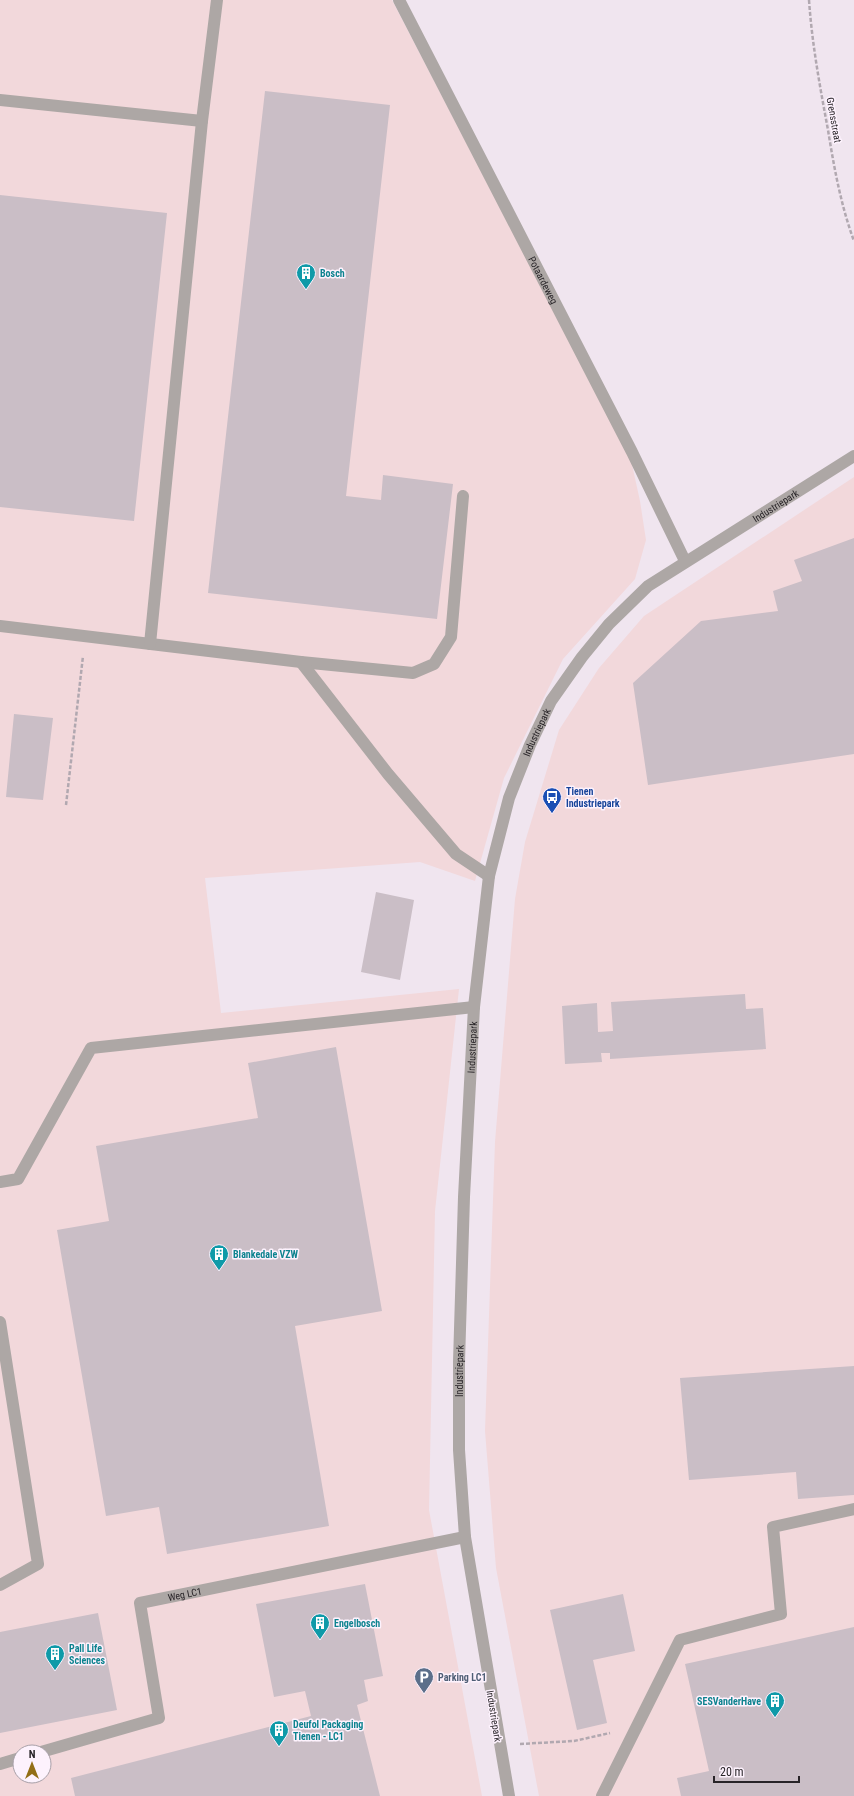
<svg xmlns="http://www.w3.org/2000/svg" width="854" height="1796" font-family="'Roboto Condensed',sans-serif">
<rect width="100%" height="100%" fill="#f0e5ef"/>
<path fill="#f2d8db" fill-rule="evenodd" d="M0 0H392L631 460 640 501 646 540 635 579 563 659 504 778 475 881 420 862 205 878 221 1013 459 989 435 1211 429 1510 482 1796H0ZM20 1752H44V1776H20Z
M854 477V1796H539L496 1568 485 1431 495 1142 515 899 525 842 559 730 599 668 644 616Z"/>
<path fill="#cabec6" d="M265 91 390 105 346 496 381 500 383 475 453 484 437 619 208 593Z
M0 195 167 213 134 521 0 507Z
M854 538V754L648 785 633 683 701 621 778 611 773 591 802 581 794 560Z
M14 714 53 718 43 800 6 797Z
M376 892 414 900 400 980 361 972Z
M745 994 746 1009 763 1008 766 1049 610 1059V1053H601L602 1062 565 1064 562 1006 597 1003 598 1032 613 1031 611 1002Z
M336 1047 382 1311 295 1326 329 1526 167 1554 159 1507 106 1516 57 1230 109 1221 96 1146 258 1118 248 1063Z
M854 1366V1495L798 1499 796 1472 689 1480 680 1378Z
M365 1584 383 1676 364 1680 368 1701 357 1705 380 1796H75L71 1778 311 1716 305 1691 274 1697 256 1604Z
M623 1594 635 1651 593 1660 607 1723 577 1730 550 1610Z
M98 1613 117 1710 0 1733V1632Z
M854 1627V1796H681L677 1778 709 1771 685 1664Z"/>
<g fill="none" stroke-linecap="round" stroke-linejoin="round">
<path stroke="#b1a8b0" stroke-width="2.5" stroke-dasharray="4 2" stroke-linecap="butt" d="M809 0C812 44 820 87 828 130 834 167 841 206 854 241
M66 805 83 656
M520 1744 574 1741 610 1733"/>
<g stroke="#ada7a5" stroke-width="12">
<path id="s1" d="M399 0 632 452 685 561"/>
<path d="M0 100 202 121"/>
<path d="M0 626 301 662 413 673 434 664 451 637 463 496"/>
<path d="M150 644 202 121 217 0"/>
<path d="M301 662 388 774 456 854 489 876"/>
<path d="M0 1182 18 1179 91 1048 474 1007"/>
<path d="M0 1322 38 1564 0 1585"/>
<path id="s2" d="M41 1752 159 1718 140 1603 465 1537"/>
<path d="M0 1764 20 1758"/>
<path d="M602 1796 680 1640 781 1614 773 1527 854 1509"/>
</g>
<path stroke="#ada7a5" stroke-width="12" id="s3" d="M509 1796 465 1537 459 1450V1362L464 1197 474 1007 489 876 509 798 530 745 551 701 582 657 609 624 648 586 854 456"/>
</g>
<defs>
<g id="building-pin" transform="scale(1)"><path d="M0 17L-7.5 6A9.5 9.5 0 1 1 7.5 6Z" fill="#0f9aa8" stroke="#fdf2fd"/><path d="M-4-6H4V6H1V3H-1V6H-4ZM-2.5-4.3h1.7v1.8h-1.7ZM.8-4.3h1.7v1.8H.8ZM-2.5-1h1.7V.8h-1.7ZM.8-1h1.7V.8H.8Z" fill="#fff"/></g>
<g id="bus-pin" transform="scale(1)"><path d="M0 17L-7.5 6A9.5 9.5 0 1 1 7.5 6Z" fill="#1a4fb4" stroke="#fdf2fd"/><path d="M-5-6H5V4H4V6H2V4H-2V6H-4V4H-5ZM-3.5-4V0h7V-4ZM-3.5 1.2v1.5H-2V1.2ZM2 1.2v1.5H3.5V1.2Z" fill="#fff"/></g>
<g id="parking-pin" transform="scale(1)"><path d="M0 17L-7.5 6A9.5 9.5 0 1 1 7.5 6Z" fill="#5c6f8a" stroke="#fdf2fd"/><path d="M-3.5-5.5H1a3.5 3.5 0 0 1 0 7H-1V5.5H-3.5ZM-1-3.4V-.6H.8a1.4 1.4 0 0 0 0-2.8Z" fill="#fff"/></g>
</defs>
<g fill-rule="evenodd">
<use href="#building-pin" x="306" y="273"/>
<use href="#bus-pin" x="552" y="797"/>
<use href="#building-pin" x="219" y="1254"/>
<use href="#building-pin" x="320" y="1623"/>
<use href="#building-pin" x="55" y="1654"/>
<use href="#parking-pin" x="424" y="1677"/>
<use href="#building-pin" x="775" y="1701"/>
<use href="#building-pin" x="279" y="1730"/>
</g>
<g text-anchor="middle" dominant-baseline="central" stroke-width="3" stroke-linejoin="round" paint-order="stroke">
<g font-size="10" fill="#282428" stroke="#fdf2fd">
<text transform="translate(834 120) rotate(80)">Grensstraat</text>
<text stroke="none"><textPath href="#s1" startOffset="315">Potaardeweg</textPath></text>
<text stroke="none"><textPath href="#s3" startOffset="1413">Industriepark</textPath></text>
<text stroke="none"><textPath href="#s3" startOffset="1077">Industriepark</textPath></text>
<text stroke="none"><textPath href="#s3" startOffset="753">Industriepark</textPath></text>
<text stroke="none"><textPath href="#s3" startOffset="429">Industriepark</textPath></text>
<text stroke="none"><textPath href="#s2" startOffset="285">Weg LC1</textPath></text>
<text transform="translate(494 1716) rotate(81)">Industriepark</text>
</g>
<g font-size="10" font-weight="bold" fill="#0d838f" stroke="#fdf2fd" text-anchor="start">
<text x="320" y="273">Bosch</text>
<text x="233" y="1254">Blankedale VZW</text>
<text x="334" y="1623">Engelbosch</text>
<text x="69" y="1648">Pall Life<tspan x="69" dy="12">Sciences</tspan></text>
<text x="761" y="1701" text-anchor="end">SESVanderHave</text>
<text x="293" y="1724">Deufol Packaging<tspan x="293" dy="12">Tienen - LC1</tspan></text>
</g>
<g font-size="10" font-weight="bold" fill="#164399" stroke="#fdf2fd" text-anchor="start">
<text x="566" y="791">Tienen<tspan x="566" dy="12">Industriepark</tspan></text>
</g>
<g font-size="10" font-weight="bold" fill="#4e5e75" stroke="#fdf2fd" text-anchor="start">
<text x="438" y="1677">Parking LC1</text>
</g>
</g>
<g transform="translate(32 1764)"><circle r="19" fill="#fdf2fd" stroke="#a8a0a8"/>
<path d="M0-3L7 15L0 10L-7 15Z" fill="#936f17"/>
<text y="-6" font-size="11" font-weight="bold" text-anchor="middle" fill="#282428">N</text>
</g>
<path d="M714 1776v6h85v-6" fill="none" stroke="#282428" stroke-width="2"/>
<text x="720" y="1776" font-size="12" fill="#282428" stroke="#fdf2fd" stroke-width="3" paint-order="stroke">20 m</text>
</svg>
